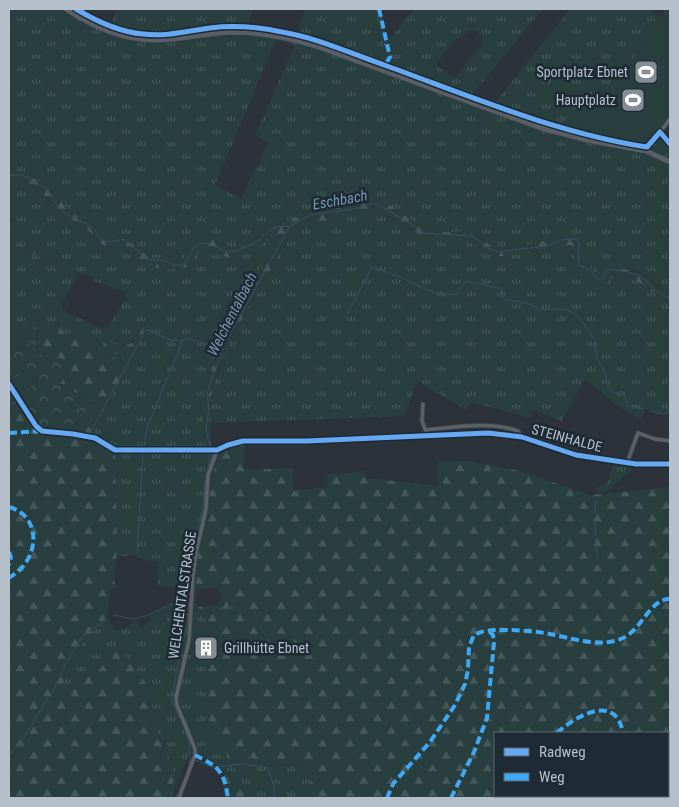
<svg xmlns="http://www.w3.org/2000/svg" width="679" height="807" font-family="'Roboto Condensed',sans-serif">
<defs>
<pattern id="grass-tufts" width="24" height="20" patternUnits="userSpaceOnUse" patternTransform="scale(1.25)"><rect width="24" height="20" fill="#283e3f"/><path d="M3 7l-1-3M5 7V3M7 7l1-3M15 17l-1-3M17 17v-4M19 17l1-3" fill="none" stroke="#455859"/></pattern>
<pattern id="forest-firs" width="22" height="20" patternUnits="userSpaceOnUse" patternTransform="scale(1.25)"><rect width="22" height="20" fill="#283e3f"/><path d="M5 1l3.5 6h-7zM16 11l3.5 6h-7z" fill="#455859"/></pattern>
<pattern id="park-crowns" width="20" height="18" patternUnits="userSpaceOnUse" patternTransform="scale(1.25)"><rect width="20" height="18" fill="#283e3f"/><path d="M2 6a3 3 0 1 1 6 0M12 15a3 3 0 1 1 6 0" fill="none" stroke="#455859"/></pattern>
</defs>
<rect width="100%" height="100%" fill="#2b3239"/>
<path fill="url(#grass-tufts)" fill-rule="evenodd" d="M9 9H79L111 25 116 9H253L248 27 297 34 305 9H381L388 41 414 9H543L471 96 493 105 570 9H648L664 19 663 9H661H670V121L663 133 670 141V293C657 289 655 280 644 274 635 269 621 267 611 267L602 273 583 264 580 260 581 249 556 237C544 241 507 252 496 247 488 244 481 236 472 234 459 230 444 235 430 230 406 222 390 193 361 204 337 204 305 213 283 223 266 231 252 242 235 249L221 243 188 252 181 262 175 263 162 258H149L135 244 106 238 93 223 66 207 52 190 42 183 29 176 9 170ZM470 31C479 30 482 36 482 44L454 79 436 64 455 40ZM276 40 295 45 255 135 268 143 241 199 215 185Z
M9 178 23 182 34 187 48 198 62 214 85 227 109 248H119L127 251 141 262 159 268 177 269 198 260 197 255 202 248 210 250 228 257 278 234 280 238 273 253 257 272 252 289 220 346 205 341V344L216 349 217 353 205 389 203 430 207 448 218 447 223 451 219 455 210 482 209 508 197 559 196 605 212 627 210 657 203 682 226 737 239 761 249 757 274 767 300 763 314 772 306 798H253V792L197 752 189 754 171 798H170L174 780 172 765 154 725 147 686 111 655 99 670 72 681 68 686 64 688C56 667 92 630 107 618L115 631 126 627 136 621 141 628 151 620 150 614 180 600H188V590L157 585 158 562 140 559 135 555 116 557 115 452C88 435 70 434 39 433L31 422 35 420 39 427 53 431 92 434 144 333C134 339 127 349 114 345L125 358 122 362 63 332 61 329 70 314 100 328 104 329 108 327 123 302 127 300 125 292 93 281 91 276 74 272 78 274 62 305 63 309 54 328 33 319 9 342V243L60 266 62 263 9 240V225L13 218 9 215Z
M371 208 378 210C407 227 428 247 464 239L497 257 569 245 573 246 574 257 604 283 614 276C637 275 651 293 670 302V413L666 412 662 414 645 409 641 420 615 404 585 379 562 421 533 410 530 418 471 402 466 410 419 382 414 388 405 416 210 423 211 392 228 346 239 324 273 266 288 236 294 230 315 219 328 221 351 214H361Z
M614 465 633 468 608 491 597 493 595 489 607 483Z"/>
<path fill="url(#forest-firs)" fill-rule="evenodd" d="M9 170 29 176 42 183 52 190 66 207 93 223 106 238 135 244 149 258H162L175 263 181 262C186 257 187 250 193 245 207 232 221 245 235 249 251 243 265 233 279 225 301 213 337 204 362 204 389 193 406 221 429 230 441 235 455 230 467 232 479 234 486 245 498 248 508 250 533 245 543 241 550 239 557 235 565 235 572 235 577 239 581 244L580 260 583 264 602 273 611 267H616L644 274 660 289 670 293V302C650 293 638 275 614 276L602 285C591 283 583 272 575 265L573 246 569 245C553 247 505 260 491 255 481 252 474 243 464 239L453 241H438L427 239 378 210 371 208 361 214H351L328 221 315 219 294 230 288 236 273 266 232 336 213 384 210 402 211 448H207L203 430 205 389 217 353 215 349 205 344V341L220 346 252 289 257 272 273 253 280 236 278 234C263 242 246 260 228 257 219 256 211 250 202 248L197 255 198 265 177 269 150 267 141 262 127 251 103 245 85 227 62 214 48 198 34 187 23 182 9 178Z
M9 240 62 263 61 266 9 243Z
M63 309 70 314 61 329 63 332 122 362 124 358 104 347 103 343 106 340H109C116 348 124 347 134 342L138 331 143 327 144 336 105 408 60 384 68 369 47 353 39 355 37 354 42 342 39 333 30 326 9 346V342L33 319 54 328Z
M9 377 35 420 31 422 39 433C70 434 88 435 115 452L117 548 114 579 116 587 110 590 107 618 95 628 70 660 62 683 65 688 68 686 72 681 99 670 111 655 121 650 148 686 154 725 172 765 174 780 170 798H9Z
M94 412 102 414 91 434 77 432C75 417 84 419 94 412Z
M244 445V470L292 468 293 491 328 487 327 475 364 471 366 478 438 486V462L469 461 524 472 590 495 670 487V798H306L314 772 300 763 274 767 249 757 239 761 227 758 226 737 211 733 203 682 210 657 212 627 198 607 217 605 223 597 216 588 196 589 197 559 209 508 210 482 219 455 230 447ZM495 733H668V796H495Z
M224 772 254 792 253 798H224Z"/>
<path fill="url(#park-crowns)" d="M31 326 39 333 42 342 37 354C50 356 64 353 68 369L60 384 105 408 102 414 94 412C85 421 75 416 77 432L53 431 39 427 20 394 39 380 29 367 11 381 9 377V346L14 341 21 349 36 336 29 327Z"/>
<path fill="#283e3f" d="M663 22 670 27V116L647 144 643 145 574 131Z
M29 327 37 335 21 349 14 341Z
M29 367 39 379 20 394 11 381Z"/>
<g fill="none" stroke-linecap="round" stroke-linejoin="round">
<path stroke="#384e62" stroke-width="1" d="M9 175H21L29 178 34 184C51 186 49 196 58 207 66 216 82 220 91 227 97 231 97 238 104 241 110 243 117 241 123 239L148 260H163L174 265H181L186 262 195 246 202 243 210 244 228 252 236 251 255 243 261 239 263 235 276 227 290 226 310 215 353 209 375 203 413 225 423 233 471 236 480 241 486 247 498 252 546 246 565 239H577L579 243 578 265 590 270 597 279 603 280 605 271C613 267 635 273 643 278 648 281 652 288 657 292 661 295 666 296 670 299
M348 313 372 267C380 270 389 273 398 276 418 285 435 297 457 294L466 281 502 289 504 299 529 304 544 310 560 309 569 310 580 318 596 342V357L605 372 607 384 613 393 623 392 628 405 643 409
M146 330H148L167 339 180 341 187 338 222 349
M9 406 18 401 23 403 41 427
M650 411 662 414 670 413
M48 429 89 435 143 335
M210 446 206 430 209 408 207 394 222 349 289 227
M144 447 147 428 183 340
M595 514 596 500
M595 522 597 557
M137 554 143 453
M189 586 192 555 203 508 204 485 211 453
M219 609 234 607
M114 615C121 616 128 619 134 619 146 618 178 601 189 593
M53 692C56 681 76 643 84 635 90 629 100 625 107 620
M9 756 24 738 48 697
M195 760 212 767 244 764 268 768 274 787V798
M189 767 190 758 189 743 185 729 172 701 175 679 187 623 189 593
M176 797 187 773"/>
<g stroke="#494e54" stroke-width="4.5">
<path id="minor" d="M646 151 670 119
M423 404 422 421 428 437
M426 430C456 427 490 421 518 431L522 437
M627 463 638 433 655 439 670 441
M179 798 195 755V749L177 705 176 698 189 640 193 575 196 553 206 509 208 475 217 450 228 445 243 441H307L488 433 522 437 576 455 636 464H670"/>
</g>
<g stroke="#494e54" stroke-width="5.5">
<path id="secondary" d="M66 9C94 27 121 40 155 40 182 40 209 32 236 32 263 33 290 38 316 46L541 128 587 140 646 151 670 162"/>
</g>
<use href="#minor" stroke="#5b6167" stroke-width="3"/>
<use href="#secondary" stroke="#5a5f65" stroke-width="4.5"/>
<path stroke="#3fa9f5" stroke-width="4" stroke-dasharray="8 4" stroke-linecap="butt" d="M379 9 390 57 387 62 382 65
M9 433 42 431
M9 507C36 514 40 545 24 565 20 571 14 574 9 578
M9 552 11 557 9 565
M557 733C577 715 616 693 623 733
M195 755C219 767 224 771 228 798
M668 784 670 788
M531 796 533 798
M387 798 393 784 430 742 455 705 465 684 468 670 469 647 474 635C483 630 493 630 504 630 519 630 535 631 550 634 571 638 597 647 618 640 641 634 649 598 670 599
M451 798 474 752 487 718 494 642 493 635 488 630"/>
<g stroke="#1e2a34" stroke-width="8">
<path id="cycleway" d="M76 9C96 21 118 32 143 34 165 37 188 31 210 28 234 25 259 27 282 32 318 38 352 54 387 66 472 97 557 133 647 147L660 132 670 144
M9 384 36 426 42 431 73 434 95 438 115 450H217L228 445 243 441H307L488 433 522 437 576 455 636 464H670"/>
</g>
<use href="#cycleway" stroke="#66a8f1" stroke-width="5"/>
</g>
<defs>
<g id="stadium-square" transform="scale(1.25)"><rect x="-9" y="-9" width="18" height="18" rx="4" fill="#858e97" stroke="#1e2a34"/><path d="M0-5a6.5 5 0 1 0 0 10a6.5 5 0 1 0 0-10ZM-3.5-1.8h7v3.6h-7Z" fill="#fff"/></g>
<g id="building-square" transform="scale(1.25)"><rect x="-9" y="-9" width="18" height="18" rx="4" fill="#858e97" stroke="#1e2a34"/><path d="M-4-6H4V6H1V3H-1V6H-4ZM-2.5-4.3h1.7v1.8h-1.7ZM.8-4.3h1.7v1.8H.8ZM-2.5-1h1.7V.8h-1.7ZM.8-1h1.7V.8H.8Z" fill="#fff"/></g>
</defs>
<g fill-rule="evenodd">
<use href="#stadium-square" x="646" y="72"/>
<use href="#stadium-square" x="633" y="100"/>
<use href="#building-square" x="206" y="648"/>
</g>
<g text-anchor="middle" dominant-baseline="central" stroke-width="5" stroke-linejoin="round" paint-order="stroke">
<g font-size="14" fill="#b5c0ca" stroke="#1e2a34" text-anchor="end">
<text x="628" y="72">Sportplatz Ebnet</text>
<text x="616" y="100">Hauptplatz</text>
<text x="224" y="648" text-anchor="start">Grillhütte Ebnet</text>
</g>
<g font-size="14" fill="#b5c0ca" stroke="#1e2a34">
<text transform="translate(567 438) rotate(15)">STEINHALDE</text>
<text transform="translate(182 595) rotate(-82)">WELCHENTALSTRASSE</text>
</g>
<g font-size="15" font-style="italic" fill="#7694ac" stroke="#1e2a34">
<text transform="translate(340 200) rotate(-10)">Eschbach</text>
<text transform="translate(232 314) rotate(-63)">Welchentalbach</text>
</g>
</g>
<rect width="679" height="807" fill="none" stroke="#b5c0ca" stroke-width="20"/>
<rect x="494" y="732" width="175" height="65" fill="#1e2a34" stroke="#5a6670"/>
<rect x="504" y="748" width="25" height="8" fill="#66a8f1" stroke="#5a6670"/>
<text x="539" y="757" font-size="15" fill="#b5c0ca">Radweg</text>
<rect x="504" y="773" width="25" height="8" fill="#3fa9f5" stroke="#5a6670"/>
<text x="539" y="782" font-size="15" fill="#b5c0ca">Weg</text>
</svg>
